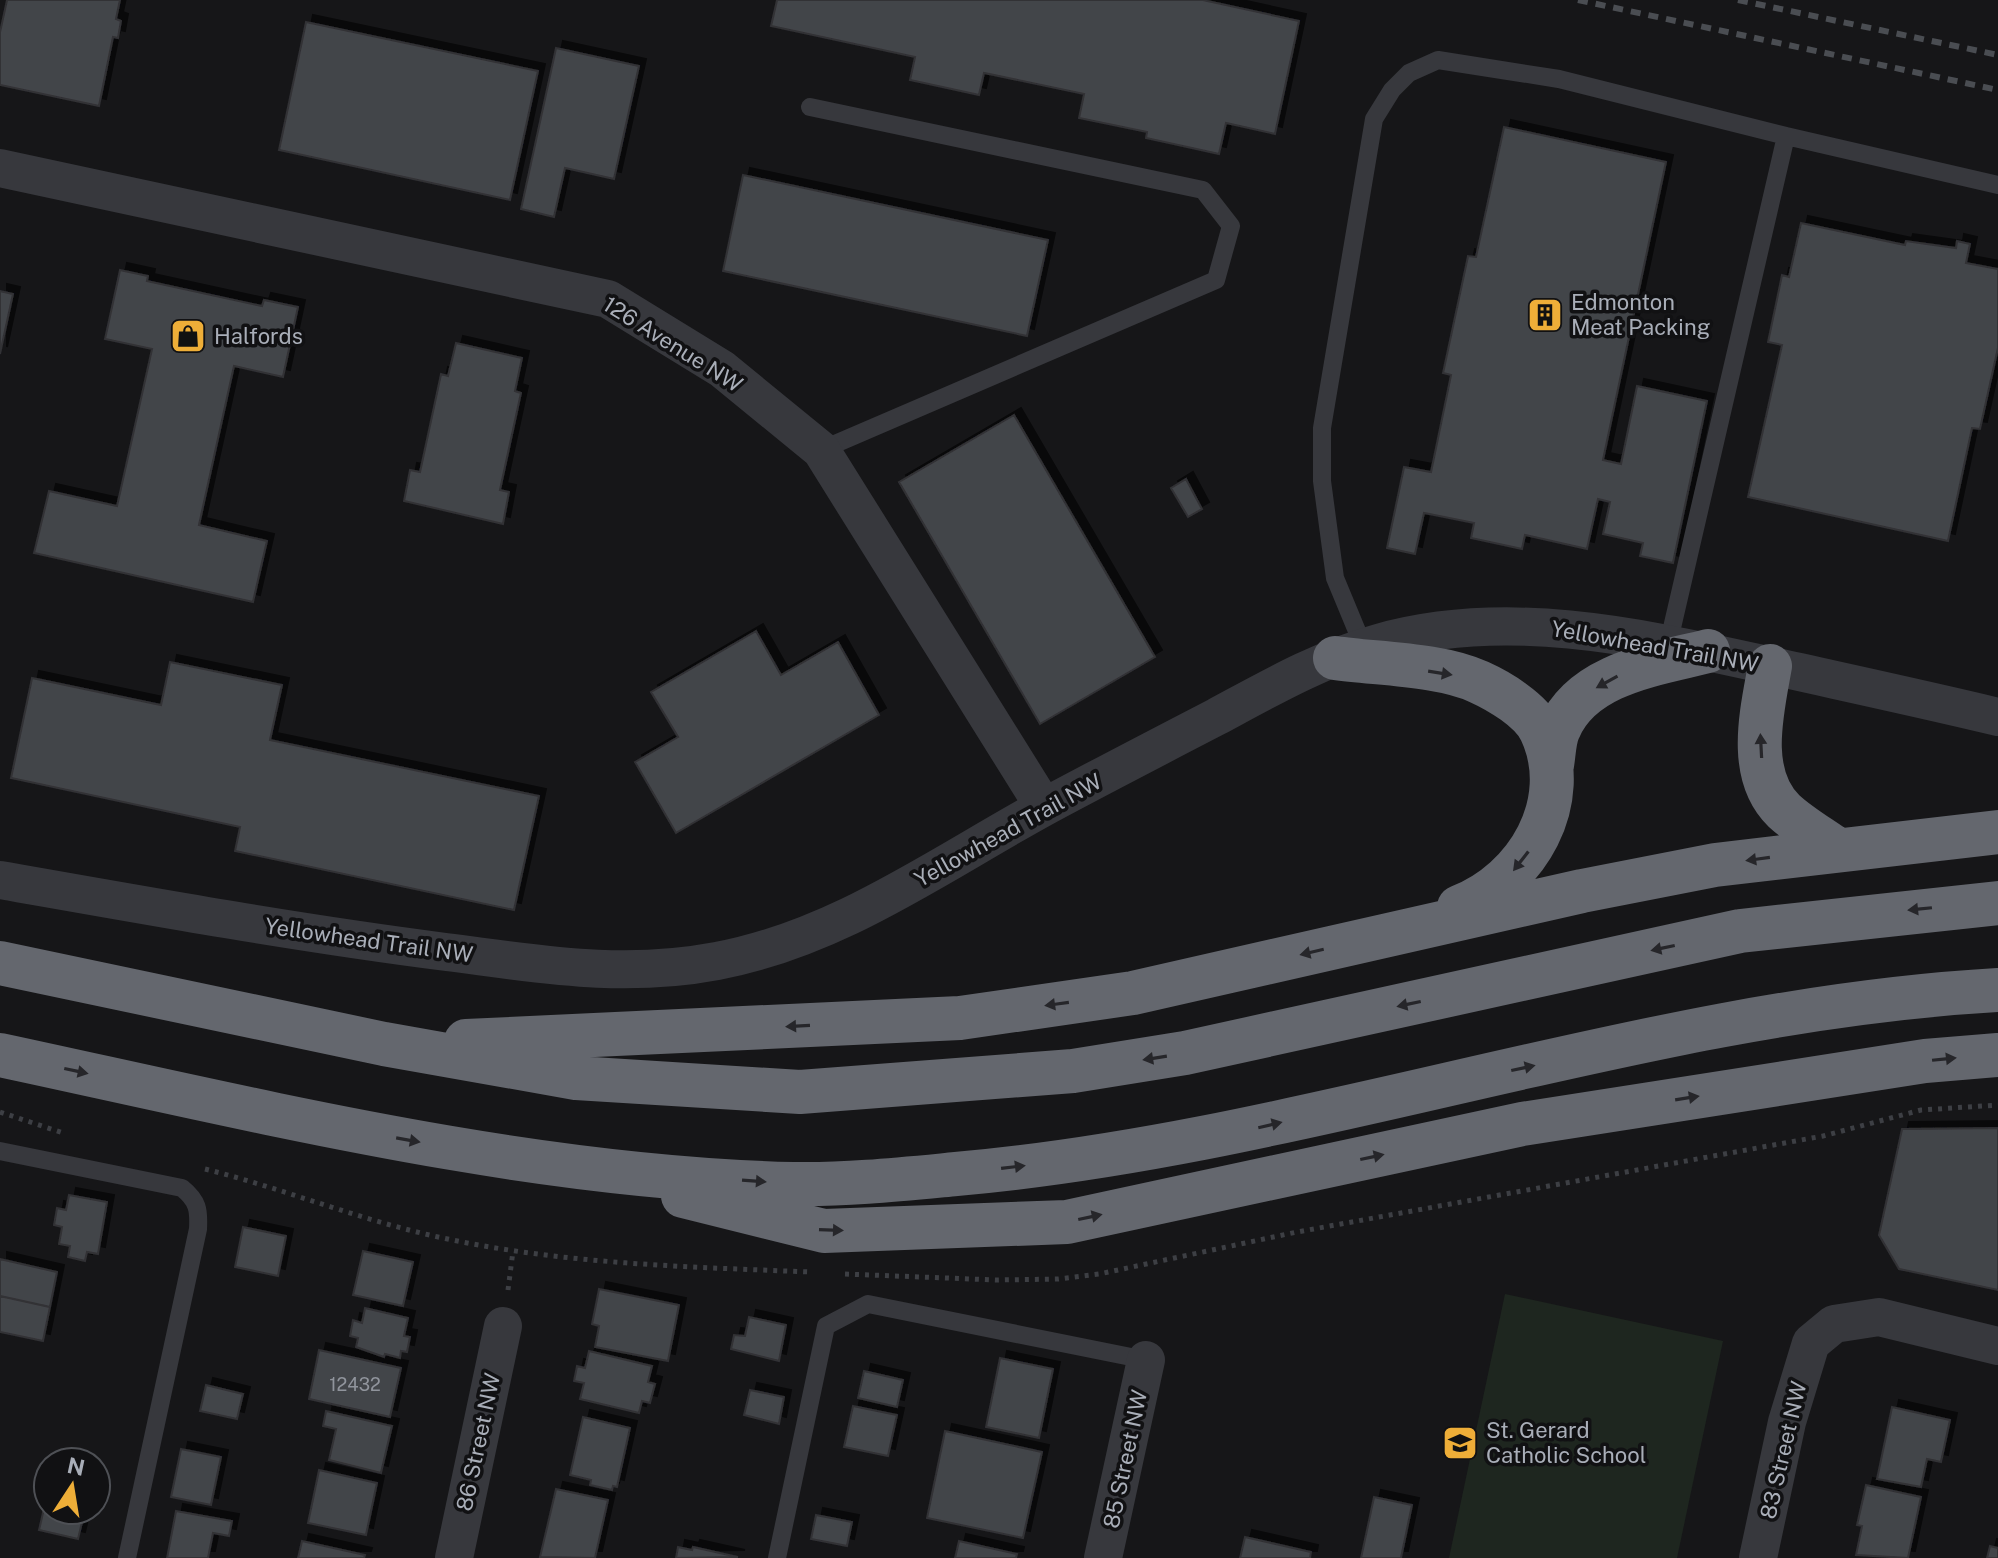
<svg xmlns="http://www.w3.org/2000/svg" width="1998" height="1558" font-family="'Public Sans',sans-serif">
<defs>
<filter id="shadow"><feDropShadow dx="7" dy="-7" stdDeviation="0" flood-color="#0009"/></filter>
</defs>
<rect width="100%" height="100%" fill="#161618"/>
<path fill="#1e261f" d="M1505 1294 1723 1341 1677 1558H1449Z"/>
<path fill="#434448" stroke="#303034" stroke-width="2" filter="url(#shadow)" d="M7 0H120L116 19 121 21 118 38 113 37 99 106 0 85V32Z
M777 0H1203L1299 21 1275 134 1226 123 1219 154 1146 138 1147 132 1079 118 1084 94 984 73 979 95 910 80 915 57 771 26Z
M306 22 538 71 510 200 279 150Z
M556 48 639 66 614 179 565 168 554 217 521 209Z
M1504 127 1666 162 1603 460 1621 464 1637 386 1707 401 1673 563 1640 556 1643 543 1603 534 1610 502 1598 499 1587 549 1525 535 1522 549 1471 538 1474 523 1424 513 1415 554 1387 548 1404 467 1431 472 1451 375 1443 373 1468 256 1476 257Z
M743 175 1048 240 1027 336 723 271Z
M1801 223 1905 245 1906 241 1956 248 1957 241 1970 244 1966 263 1998 269V348L1980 429 1972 428 1948 541 1748 497 1782 345 1768 342 1782 275 1789 277Z
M120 270 148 276 147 281 262 306 264 300 298 307 283 377 234 366 199 525 267 541 253 602 34 553 49 491 117 506 152 349 105 339Z
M0 291 13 294 0 354Z
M456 343 522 358 515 391 521 393 500 490 509 492 503 524 404 501 410 470 420 472 441 374 448 376Z
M1014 415 1155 657 1040 724 899 482Z
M1186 479 1202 509 1188 517 1171 488Z
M756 631 781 675 838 642 879 715 676 833 635 762 678 737 651 692Z
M170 662 282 685 270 740 539 796 514 910 235 851 240 827 11 778 32 678 161 705Z
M1998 1128V1290L1899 1269 1879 1235 1902 1129Z
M69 1195 107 1202 98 1254 87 1252 85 1261 68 1257 70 1246 59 1244 62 1227 54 1225 57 1208 66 1210Z
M243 1227 286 1236 278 1276 235 1267Z
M363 1251 413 1262 403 1306 353 1295Z
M0 1259 57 1272 50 1307 0 1296Z
M599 1289 679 1305 668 1361 595 1347 599 1326 592 1324Z
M0 1296 50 1307 43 1341 0 1332Z
M365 1308 408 1318 404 1336 410 1337 407 1352 401 1351 400 1358 385 1354 384 1357 356 1347 358 1338 350 1336 353 1320 362 1323Z
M749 1317 786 1325 779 1361 731 1349 734 1335 745 1336Z
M319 1350 401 1368 390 1417 309 1399Z
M589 1351 652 1366 648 1382 655 1384 650 1403 642 1401 639 1413 580 1399 584 1383 574 1381 577 1366 585 1368Z
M1000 1358 1053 1369 1039 1438 986 1427Z
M864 1371 903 1380 897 1407 858 1398Z
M206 1385 243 1394 237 1419 200 1411Z
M750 1390 784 1397 779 1424 744 1415Z
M853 1406 897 1415 888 1456 844 1447Z
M1892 1407 1950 1420 1941 1462 1927 1459 1921 1487 1877 1479Z
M326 1411 392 1426 381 1473 329 1460 336 1429 323 1426Z
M583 1417 630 1428 617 1487 613 1486 612 1490 590 1485 591 1480 570 1475Z
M945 1431 1042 1452 1023 1538 927 1518Z
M181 1449 221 1457 211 1505 171 1497Z
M319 1470 377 1483 366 1535 308 1523Z
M1866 1485 1921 1497 1908 1558 1856 1555 1862 1526 1857 1525Z
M556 1489 608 1500 595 1558 540 1557Z
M48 1491V1510H85L78 1539 39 1530Z
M1374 1497 1412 1505 1401 1558H1361Z
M176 1511 232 1521 229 1536 213 1533 208 1558H167Z
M816 1515 852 1522 847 1546 811 1539Z
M1245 1537 1311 1552 1310 1558H1240Z
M302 1541 365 1555 364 1558H298Z
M959 1541 1017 1554 1016 1558H955Z
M1990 1546 1998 1548V1558H1987Z
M678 1547 692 1550 693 1547 738 1557 676 1558Z"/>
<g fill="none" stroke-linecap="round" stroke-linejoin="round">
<path stroke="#3d3f44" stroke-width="5" stroke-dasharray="4 6" stroke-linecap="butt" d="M0 1112 63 1133
M205 1169C285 1189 362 1221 443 1238 563 1264 689 1267 811 1272
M845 1274 997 1280 1058 1279 1099 1274 1297 1232 1823 1136 1921 1110 1998 1105
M508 1290 513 1251"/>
<path stroke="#37383d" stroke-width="18" d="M810 107 1203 190 1231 226 1216 280 821 450
M1668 645 1786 136 1998 185
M1364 648 1335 578 1322 481V428L1374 119 1392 90 1409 73 1438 60 1559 79 1786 136
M0 1151 182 1188C198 1201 199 1210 198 1229L127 1558
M777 1558 826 1326 868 1304 1146 1360"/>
<path stroke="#37383d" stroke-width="38" d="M0 168 608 299 722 369 821 450 1044 807
M0 880C148 906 297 933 446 952 541 964 622 979 717 961 840 938 941 863 1048 805 1104 775 1160 746 1216 717 1268 689 1320 659 1378 643 1508 606 1644 638 1772 666 1848 683 1923 699 1998 717
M454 1558 503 1326
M1103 1558 1146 1360
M1758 1558 1787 1422 1811 1343 1834 1324 1879 1317 1998 1346"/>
<path stroke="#64676e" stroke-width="44" d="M1335 658C1377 664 1441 664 1479 682 1499 691 1531 710 1541 731 1574 802 1527 881 1459 907
M1770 666C1762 711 1746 774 1784 811 1799 825 1818 836 1835 848
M1552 765C1554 754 1554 739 1559 729 1583 673 1657 664 1708 651
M0 963 384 1044 576 1078 800 1092 1073 1071 1185 1053 1740 931 1998 903
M466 1041 960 1018 1133 993 1582 891 1715 865 1998 832
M0 1055C261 1111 525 1177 793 1184 846 1185 903 1179 956 1174 1308 1143 1644 1010 1998 990
M683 1196 824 1231 1067 1222 1522 1124 1925 1061 1998 1055"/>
<path stroke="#4a4d52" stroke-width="6" stroke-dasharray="10 8" stroke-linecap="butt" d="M1578 0 1998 90
M1738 0 1998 55"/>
</g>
<defs><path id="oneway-solid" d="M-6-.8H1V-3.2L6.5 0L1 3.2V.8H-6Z" transform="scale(2)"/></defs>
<g fill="#26262a">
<use href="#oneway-solid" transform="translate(1440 673) rotate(9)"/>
<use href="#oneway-solid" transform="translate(1607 682) rotate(151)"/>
<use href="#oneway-solid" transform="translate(1761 746) rotate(-93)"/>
<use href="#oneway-solid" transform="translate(1758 859) rotate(172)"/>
<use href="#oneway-solid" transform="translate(1521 861) rotate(128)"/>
<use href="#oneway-solid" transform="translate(1920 909) rotate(174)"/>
<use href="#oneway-solid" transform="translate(1663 948) rotate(168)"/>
<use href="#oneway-solid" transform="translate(1312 952) rotate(167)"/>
<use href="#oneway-solid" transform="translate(1057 1004) rotate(172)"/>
<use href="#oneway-solid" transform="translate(1409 1004) rotate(168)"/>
<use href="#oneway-solid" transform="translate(798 1026) rotate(177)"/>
<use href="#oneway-solid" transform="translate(1155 1058) rotate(171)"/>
<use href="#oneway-solid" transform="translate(1944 1059) rotate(-6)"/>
<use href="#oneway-solid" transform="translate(1523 1068) rotate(-12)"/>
<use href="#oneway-solid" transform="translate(76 1071) rotate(12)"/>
<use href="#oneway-solid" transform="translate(1687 1098) rotate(-9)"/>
<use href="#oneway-solid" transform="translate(1270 1125) rotate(-13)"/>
<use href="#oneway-solid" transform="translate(408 1140) rotate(10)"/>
<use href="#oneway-solid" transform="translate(1372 1157) rotate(-12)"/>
<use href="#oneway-solid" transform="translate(1013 1167) rotate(-7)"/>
<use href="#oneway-solid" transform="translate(754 1181) rotate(4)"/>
<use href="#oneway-solid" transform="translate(1090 1217) rotate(-12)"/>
<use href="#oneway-solid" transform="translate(831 1230) rotate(2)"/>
</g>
<defs>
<g id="building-square" transform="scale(1.8)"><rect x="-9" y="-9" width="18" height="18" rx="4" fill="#eeae38" stroke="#111113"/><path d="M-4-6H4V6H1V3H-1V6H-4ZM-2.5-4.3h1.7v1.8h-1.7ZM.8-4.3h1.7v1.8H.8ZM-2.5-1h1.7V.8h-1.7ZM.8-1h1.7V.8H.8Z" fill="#111"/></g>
<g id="shop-square" transform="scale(1.8)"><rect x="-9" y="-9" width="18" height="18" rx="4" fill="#eeae38" stroke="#111113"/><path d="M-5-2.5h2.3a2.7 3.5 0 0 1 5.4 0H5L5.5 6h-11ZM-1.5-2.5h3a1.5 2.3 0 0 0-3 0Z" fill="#111"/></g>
<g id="school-square" transform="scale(1.8)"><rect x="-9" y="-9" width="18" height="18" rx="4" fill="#eeae38" stroke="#111113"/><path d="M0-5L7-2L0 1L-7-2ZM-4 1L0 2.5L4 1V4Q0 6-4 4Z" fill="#111"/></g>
</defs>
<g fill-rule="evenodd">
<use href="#building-square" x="1545" y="315"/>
<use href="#shop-square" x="188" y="336"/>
<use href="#school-square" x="1460" y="1443"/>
</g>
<g text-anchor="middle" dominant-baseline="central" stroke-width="7" stroke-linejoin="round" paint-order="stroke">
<g font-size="18" fill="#90949c">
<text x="355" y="1384">12432</text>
</g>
<g font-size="22" fill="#a9aeb8" stroke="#111113" text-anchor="start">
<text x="1571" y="302">Edmonton<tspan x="1571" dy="25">Meat Packing</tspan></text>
<text x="214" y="336">Halfords</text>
<text x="1486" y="1430">St. Gerard<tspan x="1486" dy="25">Catholic School</tspan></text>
</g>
<g font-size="22" fill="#a9aeb8" stroke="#111113">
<text transform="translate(673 344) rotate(32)">126 Avenue NW</text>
<text transform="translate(1655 646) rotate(10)">Yellowhead Trail NW</text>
<text transform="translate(1008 830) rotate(-29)">Yellowhead Trail NW</text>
<text transform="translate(369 940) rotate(8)">Yellowhead Trail NW</text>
<text transform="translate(478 1442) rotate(-78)">86 Street NW</text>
<text transform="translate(1783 1450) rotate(-77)">83 Street NW</text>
<text transform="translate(1125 1459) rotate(-78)">85 Street NW</text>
</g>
</g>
<g transform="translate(72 1486) rotate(12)"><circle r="38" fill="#111113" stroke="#4e5055" stroke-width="2"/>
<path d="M0-6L14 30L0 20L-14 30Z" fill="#eeae38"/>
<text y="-12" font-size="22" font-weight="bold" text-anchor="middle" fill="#a9aeb8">N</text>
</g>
</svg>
